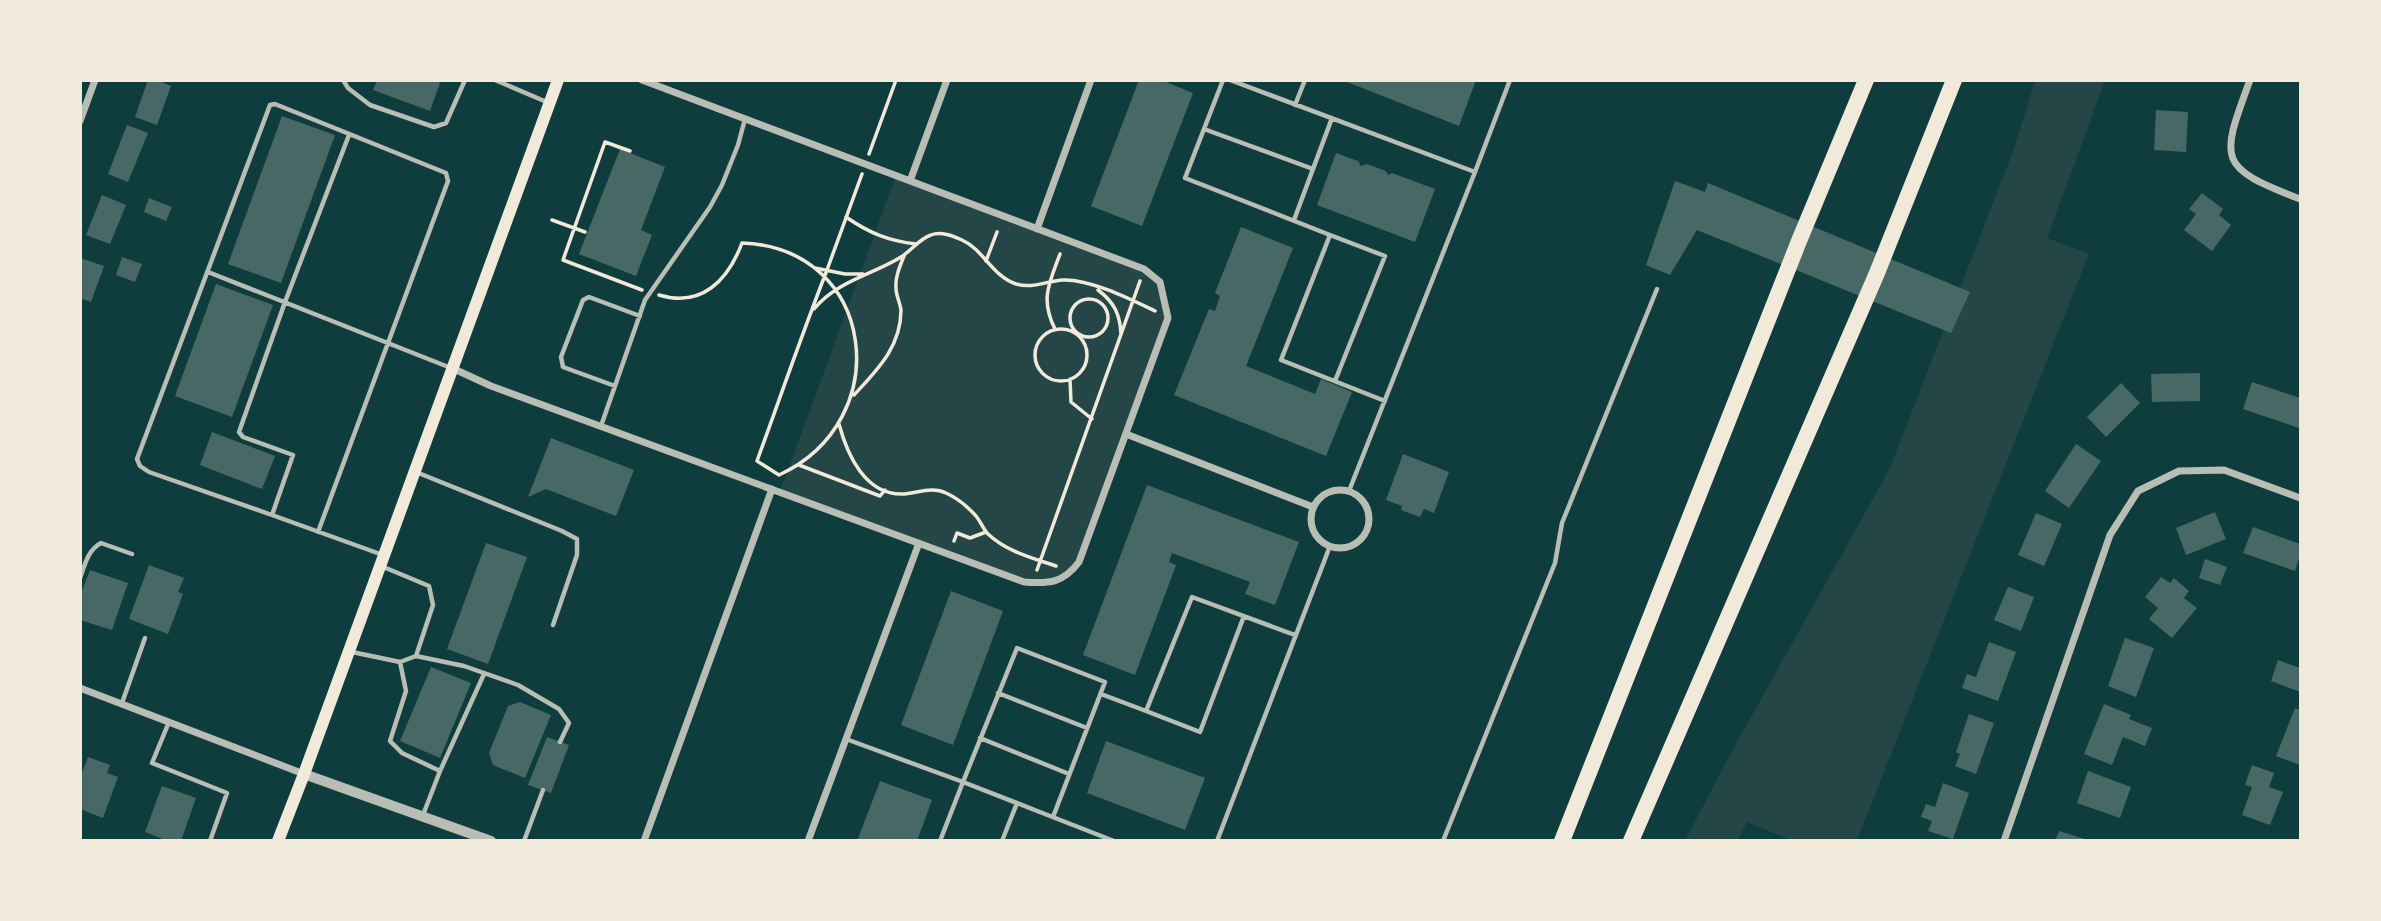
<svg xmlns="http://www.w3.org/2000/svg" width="2381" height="921" font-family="'Exo 2',sans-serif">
<rect width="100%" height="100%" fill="#0f3d3e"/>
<path fill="#244646" d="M2035 81H2105L2047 238 2089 254 1857 840H1791L1747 822 1738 840 1685 841 1726 762 1890 468 2014 149Z
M896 176 1144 269 1160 282 1168 318 1079 562 1050 583 1024 582 780 492Z"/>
<path fill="#486865" d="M148 80H157L171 86 157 125 135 117Z
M377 80H435L440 83 430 111 373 90Z
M1139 80H1161L1193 93 1142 226 1091 206Z
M1342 80H1476L1459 126Z
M2156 110 2188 112 2186 152 2154 150Z
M282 116 335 135 281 283 228 264Z
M127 125 148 133 128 182 108 174Z
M620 149 665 167 641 230 652 235 636 276 579 254Z
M1336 153 1358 161 1361 166 1367 164 1386 171 1388 175 1392 173 1435 189 1415 242 1317 205Z
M1675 181 1705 192 1708 183 1970 292 1951 333 1697 230 1670 275 1646 265Z
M2202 193 2223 209 2219 215 2231 225 2212 251 2184 230 2196 214 2189 209Z
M102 195 126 205 110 244 86 235Z
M149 198 172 207 166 221 144 212Z
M1241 227 1293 248 1246 366 1315 394 1321 379 1352 392 1326 456 1174 395 1209 309 1215 311 1220 296 1215 293Z
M122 257 142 264 135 282 116 275Z
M80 258 104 266 91 302 80 298Z
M216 284 273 305 232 417 175 396Z
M2200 373V401L2152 402 2151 374Z
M2252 382 2300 398 2299 428 2243 409Z
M2121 383 2140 403 2106 437 2087 417Z
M212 432 275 456 262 489 200 465Z
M551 438 634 470 616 516 546 489 528 497Z
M2076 444 2101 461 2069 508 2045 491Z
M1403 454 1449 472 1434 513 1424 509 1420 517 1401 510 1402 506 1386 500Z
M1147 485 1299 542 1275 605 1245 594 1250 582 1172 553 1169 562 1176 565 1135 675 1083 655Z
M2215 512 2226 539 2186 555 2176 528Z
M2036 513 2062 524 2044 566 2018 555Z
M2253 527 2300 544V555L2295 571 2243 553Z
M486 543 527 557 488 664 447 649Z
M2205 559 2227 567 2220 585 2199 578Z
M149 565 184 578 178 592 183 594 168 634 129 619Z
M90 570 128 583 112 630 80 620V596Z
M2161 577 2170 583 2174 578 2189 591 2184 598 2197 608 2172 638 2149 619 2158 608 2145 597Z
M2008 587 2034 597 2021 631 1994 620Z
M951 591 1003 611 953 745 901 725Z
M2125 638 2154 648 2136 697 2108 686Z
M1989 642 2016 652 1998 701 1962 688 1967 674 1976 677Z
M2278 660 2300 668V692L2271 681Z
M431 667 471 683 440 758 400 741Z
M520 702 551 715 525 778 493 765 489 753 508 706Z
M2104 704 2131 715 2129 719 2152 728 2145 746 2123 737 2112 765 2084 754Z
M2295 708 2300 710V765L2276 756Z
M1969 714 1994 723 1976 774 1955 766 1960 754 1956 752Z
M547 737 569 745 551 793 528 785Z
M1106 741 1205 778 1185 830 1087 793Z
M88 757 110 765 107 773 118 777 103 818 80 809V778Z
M2252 765 2274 773 2269 787 2283 792 2270 825 2242 815 2252 787 2245 785Z
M2088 771 2131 787 2120 818 2077 803Z
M880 781 932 800 917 841H857Z
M1943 783 1969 793 1953 839 1928 831 1932 821 1921 817 1926 804 1935 807Z
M162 786 196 798 181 841H168L145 832Z
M2059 831 2088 840V841H2055Z"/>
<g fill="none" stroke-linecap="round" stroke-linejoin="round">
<path stroke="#f1e9da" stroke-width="3.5" d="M630 151 605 142 563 260 642 290
M869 154 896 80
M846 217C869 233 889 241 916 244
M552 220 585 232
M986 261 997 232
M815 268 845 274H863
M1098 290C1114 302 1120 314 1121 334
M659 295C702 308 728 280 742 243 877 248 897 421 779 475L757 461C780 398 802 334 827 270L862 174
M1070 318a19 19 0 1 1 38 0a19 19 0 1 1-38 0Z
M814 309C837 281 872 275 901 257 912 250 919 239 931 235 941 231 953 236 962 240 984 250 992 276 1016 284 1033 289 1046 281 1063 280 1090 279 1130 299 1155 311
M1055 329C1040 299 1049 284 1060 254
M1035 355a26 26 0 1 1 52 0a26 26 0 1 1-52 0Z
M1070 379 1071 402 1092 419
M854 395C877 370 901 347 901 310 900 302 896 296 896 288 895 277 900 266 904 256
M839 424C847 454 865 496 904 494 918 493 932 486 946 493 957 498 968 507 976 516 981 522 983 529 988 534 1007 552 1033 558 1056 566
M799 465 880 496 885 490
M954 541 957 533 970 538 986 532
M1037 570 1140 281"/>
<path stroke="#b8beb3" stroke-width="4.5" d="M343 80 348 88 370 105 434 127 446 123 465 80
M495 80 549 103
M1223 80 1185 178 1330 235 1281 360 1385 401
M1230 80 1475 172 1349 491
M1295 105 1305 80
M1204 129 1313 169
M349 135 285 302 239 432 243 437 293 455 272 515 383 555
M1475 172 1510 80
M1294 220 1332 118
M1330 235 1385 256 1335 381
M208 272 451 368
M615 386 563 367 561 357 583 300 589 297 640 316
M601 426 645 300 710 207 722 185 738 145 745 119
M416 472 562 531 577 539V555L553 625
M272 515 149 472 140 466 137 459 270 105 275 104 446 173 448 181 318 532
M80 578C85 564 88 550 101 543L132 554
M1244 616 1200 732 1146 711 1192 597 1295 635
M352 652 400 662 416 656 433 605 429 586 381 566
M416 656 464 666 518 685 559 709 569 723 560 742
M400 662 406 691 390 741 402 753 440 771 423 815
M998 693 1087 728
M1101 694 1146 711
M122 703 145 638
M169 722 152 763 227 793 210 841
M980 738 1069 774
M846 739 963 782 940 841
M440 771 484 674
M1053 817 1105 682 1017 648 963 782C1013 802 1064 821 1114 841
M524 841 543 790
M1002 841 1017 803
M1217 841 1330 546
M1443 841 1555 563 1562 523 1657 289"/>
<path stroke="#b8beb3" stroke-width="7" d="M2250 80C2220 161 2217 167 2300 199
M80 121 95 80
M910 181 947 80
M1037 229 1091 80
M452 368 491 386 1024 582C1050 584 1063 583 1079 562L1168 318 1160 282 1144 269 642 80
M1126 434 1313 507
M1311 519a29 29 0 1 1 58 0a29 29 0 1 1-58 0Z
M80 688 304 774
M644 841 772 489
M808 841 919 543
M2004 841 2110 535 2138 491 2179 471 2224 470 2300 498"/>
<path stroke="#b8beb3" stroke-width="10" d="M304 774 491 841"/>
<path stroke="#f1e9da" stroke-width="12" d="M278 841 304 774 558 80"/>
<path stroke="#f1e9da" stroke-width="16" d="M1562 841 1799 241 1866 80
M1631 841 1877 273 1954 80"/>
</g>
<rect width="2381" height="921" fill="none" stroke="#f1e9da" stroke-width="164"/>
</svg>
